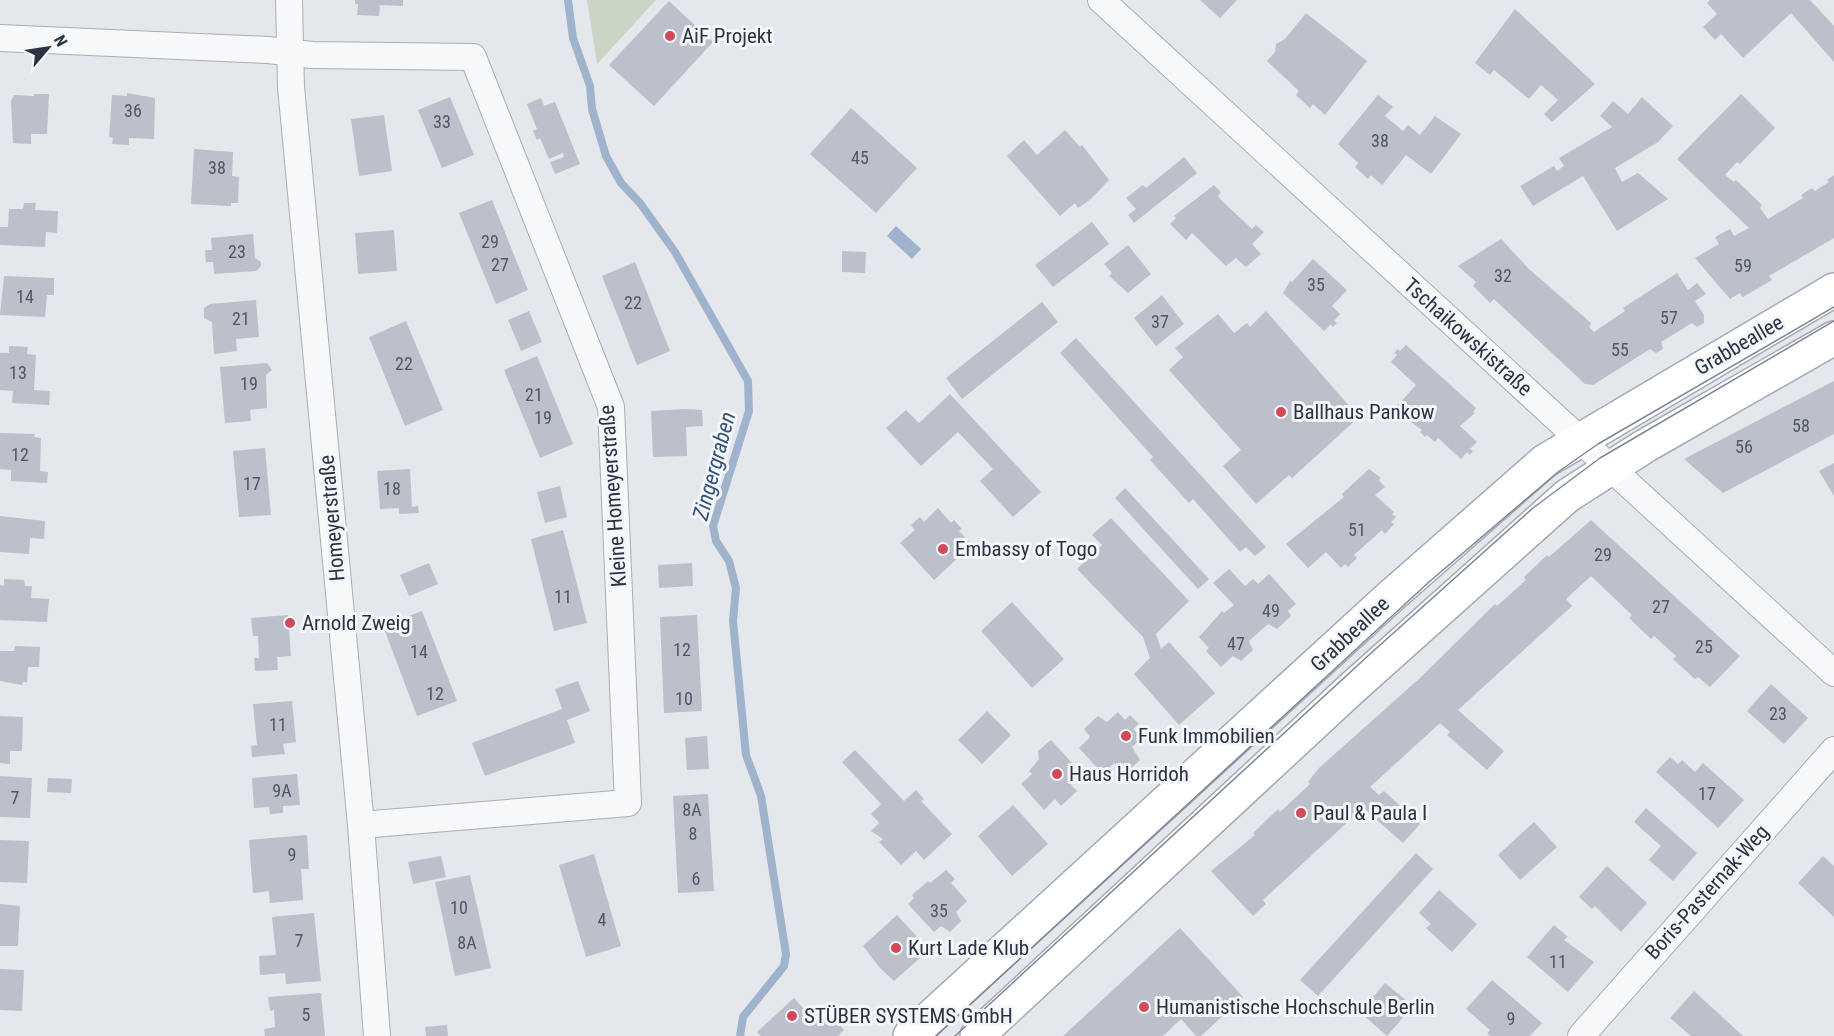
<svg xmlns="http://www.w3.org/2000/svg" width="1834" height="1036" font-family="'Roboto Condensed',sans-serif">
<rect width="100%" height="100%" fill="#e4e7ec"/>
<path fill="#c9d6c5" d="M587 0H656L597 64Z"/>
<path fill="#9fb4cc" d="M896 226 921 249 912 259 887 236Z"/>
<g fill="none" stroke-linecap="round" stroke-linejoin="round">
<path stroke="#9fb4cc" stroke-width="8" d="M568 0 573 38 590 86 592 109 606 156 621 183 640 203 675 252 748 381 749 411 713 526 716 541 729 561 736 588 733 621 746 755 761 796 786 954 784 966 743 1017 740 1036"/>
</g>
<path fill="#bbc0ca" d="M355 0H403V6L380 5 379 16 357 15 358 4H355Z
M1200 0H1237L1220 18Z
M1710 0H1810L1834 26V62L1791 13 1743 58 1721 34 1715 40 1703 27 1717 14 1707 3Z
M669 1 713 42 654 106 609 65Z
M1515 9 1595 84 1552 122 1544 114 1558 100 1541 85 1529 99 1494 70 1490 75 1475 63Z
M1306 13 1367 61 1325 115 1313 104 1310 108 1296 95 1299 91 1267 61 1275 52 1276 44 1285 39Z
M127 93 155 98 154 139 129 138V145L112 144 113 138 109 137 112 95 127 96Z
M34 94H49L47 134H31V144L13 143 11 101 14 95 34 96Z
M1741 94 1775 128 1740 164 1737 162 1725 175 1734 182 1736 180 1762 205 1760 208 1768 219 1803 198 1801 195 1812 188 1815 191 1829 182 1827 180 1834 175V238L1769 276 1772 280 1743 297 1740 293 1730 299 1695 258 1719 244 1715 237 1730 229 1734 236 1749 228 1677 159Z
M1378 95 1393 107 1385 116 1403 131 1408 125 1420 135 1435 116 1461 134 1431 174 1406 155 1382 185 1371 175 1368 179 1355 167 1358 163 1338 144Z
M450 97 474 155 442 168 418 110Z
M1642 97 1673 126 1658 142 1615 168 1622 182 1638 173 1668 199 1617 231 1583 176 1533 206 1520 186 1554 166 1557 171 1564 166 1559 158 1612 127 1600 116 1613 101 1628 114Z
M541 98 544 106 555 102 580 164 555 174 550 162 564 157 563 153 549 159 540 138 537 140 533 131 537 129 527 104Z
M851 108 917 168 876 213 810 154Z
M384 115 392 171 359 176 351 119Z
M1065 130 1080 147 1082 145 1109 180 1091 199 1078 208 1075 203 1060 216 1007 156 1024 140 1037 155Z
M194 149 233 152 232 176 239 177 238 203H231V206L191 204Z
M1184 157 1197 173 1134 223 1128 215 1136 209 1126 198 1143 185 1146 188Z
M1214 185 1221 192 1218 196 1222 201 1252 229 1256 225 1264 232 1252 244 1261 254 1246 267 1236 258 1226 266 1192 233 1186 240 1170 224 1176 218 1174 216Z
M492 200 528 290 496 304 459 213Z
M24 203H36L35 210 58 211 57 233 46 232 45 247 0 245V227H8L9 209H23Z
M1092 222 1109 244 1053 287 1035 265Z
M394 230 397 271 358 274 355 233Z
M253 234 255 258 261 262V266L256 271 214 274 213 262H206L205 250H212L211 238Z
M1501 239 1529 269 1591 323 1589 327 1594 332 1625 311 1623 308 1677 273 1688 290 1697 283 1706 294 1695 301 1704 315V323L1697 327 1692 323 1661 342 1663 349 1656 353 1650 349 1593 385 1585 384 1494 299 1490 303 1473 286 1476 282 1458 266Z
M1128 245 1151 274 1128 293 1109 276 1112 273 1104 264Z
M842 251 866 252 865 273 842 272Z
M1313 259 1347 290 1332 306 1340 314 1334 321 1337 323 1333 327 1331 324 1324 331 1283 293 1290 281 1292 282Z
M635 262 670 351 637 365 602 276Z
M4 276 54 278V295H47L45 317 0 315Z
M1162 295 1184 324 1156 346 1134 318Z
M256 300 259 337 236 339 237 351 214 354 212 322 204 318V308L210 304Z
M1042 302 1058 322 962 399 946 378Z
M529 311 542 342 521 351 508 320Z
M1266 311 1359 417 1292 478 1289 475 1256 504 1223 466 1241 450 1169 370 1183 357 1175 348 1218 314 1234 333 1247 323 1250 327Z
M406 321 443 410 405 426 369 337Z
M1076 338 1266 547 1255 556 1246 547 1240 552 1193 499 1189 503 1150 460 1153 457 1060 353Z
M1406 345 1476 408 1473 412 1475 413 1460 426 1477 442 1470 449 1473 451 1470 455 1467 452 1461 459 1438 438 1435 442 1427 435 1425 437 1420 432 1422 430 1401 415 1402 412 1396 407 1416 385 1391 362 1397 355 1394 353 1398 349 1400 351Z
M9 346 28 347 27 354 36 355 34 390 50 391 49 405 12 403 13 391 0 390V353H9Z
M537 356 573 444 540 458 504 370Z
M267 363 272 370 266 375 267 408 250 410 251 421 225 423 220 367Z
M1834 381V434L1723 493 1684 459Z
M950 394 1041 492 1013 517 980 481 993 469 958 432 921 466 886 428 906 410 919 423Z
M685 409 702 410 703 426 686 427 687 456 653 457 651 411Z
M0 433 35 434 34 437 41 438 40 471 48 472 47 483 11 481V470L0 469Z
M265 448 271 515 239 517 233 451Z
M1834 463V496L1819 471Z
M410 469 412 507 418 506 419 513 399 514V508L380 509 377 471Z
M1369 469 1381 478 1379 480 1385 487 1375 495 1394 512 1392 514 1396 517 1391 522 1394 524 1385 534 1382 530 1354 555 1357 558 1348 567 1345 564 1341 568 1326 552 1308 568 1286 544 1344 497 1342 494Z
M560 486 567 517 545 523 537 492Z
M1125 488 1209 579 1198 589 1115 498Z
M938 508 951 523 954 520 962 529 959 531 972 545 934 580 900 543 915 530 911 525 920 517 924 522Z
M0 516 45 521 44 539 30 538 29 554 0 552Z
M1111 518 1189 601 1156 634 1161 649 1169 642 1215 693 1179 725 1134 674 1150 658 1143 637 1077 569 1102 545 1092 535Z
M1591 520 1740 656 1710 687 1698 677 1695 679 1673 659 1676 656 1654 636 1651 639 1629 618 1632 615 1591 576 1566 599 1572 606 1458 710 1504 751 1487 770 1447 735 1450 732 1440 723 1370 787 1379 795 1384 791 1420 824 1403 843 1363 808 1263 900 1266 904 1253 916 1211 871 1255 835 1253 833 1278 809 1280 812 1310 784 1308 782 1319 768 1420 678 1495 604 1497 606 1526 580 1524 577 1547 555 1549 557Z
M563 530 587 623 554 631 531 539Z
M429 563 438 584 409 596 400 575Z
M692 563 693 586 659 588 658 565Z
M1229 569 1245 586 1253 579 1258 584 1269 574 1296 604 1288 611 1291 616 1277 629 1268 624 1249 641 1253 650 1241 661 1233 656 1221 667 1206 651 1209 648 1199 637 1222 611 1224 613 1234 605 1213 583Z
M4 579 24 580 25 586H32L31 598 49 599 47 622 0 620V585L4 586Z
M1012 602 1064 659 1032 688 981 631Z
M422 611 457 701 417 716 383 626Z
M288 615 291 656 277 657 278 670 255 671 254 658H259L258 636H253L251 618Z
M697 615 702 711 664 713 660 617Z
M15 646 40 647 39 667H28L27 682H23L22 685 0 681V651H14Z
M578 681 590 711 567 720 575 743 485 776 472 743 562 709 555 689Z
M1771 684 1808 718 1784 744 1747 711Z
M292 701 296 742 283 744 285 754 252 757 251 746 257 745 253 704Z
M987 711 1011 735 982 764 958 740Z
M1118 712 1125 720 1130 715 1139 724 1133 729 1142 738 1132 747 1140 760 1126 773 1114 763 1103 774 1079 748 1090 737 1084 729 1098 716 1107 722Z
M0 716 23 717 22 751H10V764L0 763Z
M707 736 709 769 687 770 685 738Z
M1051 740 1083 775 1071 785 1077 791 1061 806 1055 799 1044 810 1021 784 1032 774 1029 771 1039 759 1038 751Z
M855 750 904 801 916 790 924 799 921 801 952 834 924 860 916 851 901 865 879 842 883 839 871 831 879 823 871 814 881 804 842 762Z
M1670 757 1678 764 1682 760 1695 772 1703 763 1744 800 1718 828 1656 772Z
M297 774 300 805 283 806V813L270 814 269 807 254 808 252 778Z
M0 776 32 778 30 818 0 817Z
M48 778 72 779 71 793 47 792Z
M708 794 714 891 678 893 673 796Z
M1013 805 1048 844 1012 876 978 836Z
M1646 808 1697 853 1673 881 1649 860 1661 846 1634 822Z
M1534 822 1557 847 1520 880 1498 855Z
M307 835 309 869H301L303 900 270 903 269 891 253 893 249 840Z
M0 840 29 841 27 883 0 882Z
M1416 853 1433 869 1318 996 1300 980Z
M594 854 621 946 586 957 559 865Z
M441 856 446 877 413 884 408 862Z
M1823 856 1834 866V917L1798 883Z
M1607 866 1647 903 1621 932 1595 906 1592 909 1579 897Z
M946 870 955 879 951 883 967 901 956 912 961 921 950 932 941 926 934 932 908 904 914 898 912 895 928 881 930 883Z
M470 875 491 968 455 976 435 882Z
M1439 890 1477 924 1452 952 1426 928 1431 924 1419 913Z
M0 904 20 906 18 946H0Z
M314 913 321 981 286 984 285 973 260 975 259 956 276 955 272 917Z
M897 915 929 950 894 981 880 968 863 946Z
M1554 925 1568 937 1564 940 1594 962 1568 992 1527 957Z
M1180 928 1243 997 1201 1036H1196L1181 1019 1163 1036H1063Z
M0 969 24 970 22 1011 0 1010Z
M1492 980 1542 1023 1530 1036H1490L1487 1034 1490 1030 1466 1009Z
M1385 983 1413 1006 1387 1036 1360 1012Z
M1694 991 1743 1036H1691L1670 1018Z
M321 993 325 1036H265L264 1029 275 1027 274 1010 270 1011 268 997Z
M794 998 815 1021 827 1011 844 1030 838 1036H761L757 1032Z
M447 1025 448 1036H426L425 1027Z"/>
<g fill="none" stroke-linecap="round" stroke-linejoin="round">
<g stroke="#a9aeb7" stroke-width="28">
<path id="minor" d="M289 0 291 87 361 825 377 1036
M1101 0 1834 673
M0 38 268 50 312 55 473 57 611 407 628 803 361 825
M1581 1036 1834 750"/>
</g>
<g stroke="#a3abb8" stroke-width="36">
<path id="major" d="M910 1036 1390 597 1545 461 1834 290
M977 1036 1350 690 1567 496 1645 446 1834 338"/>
</g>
<use href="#minor" stroke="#f7f8fa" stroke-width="26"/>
<use href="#major" stroke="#fff" stroke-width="33"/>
<path stroke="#7d8696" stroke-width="1.5" d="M936 1036 1429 582 1558 472 1598 444 1834 307
M955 1036 1370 654 1533 508 1600 458 1834 321"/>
</g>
<g fill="#d1495b" stroke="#f4f6f9" stroke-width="2">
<circle cx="670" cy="36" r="6"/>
<circle cx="1281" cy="412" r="6"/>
<circle cx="943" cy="549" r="6"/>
<circle cx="290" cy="623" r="6"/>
<circle cx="1126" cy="736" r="6"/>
<circle cx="1057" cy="774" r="6"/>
<circle cx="1301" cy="813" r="6"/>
<circle cx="896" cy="948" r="6"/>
<circle cx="1144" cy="1007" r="6"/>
<circle cx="792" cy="1016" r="6"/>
</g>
<g text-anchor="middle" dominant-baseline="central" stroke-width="6" stroke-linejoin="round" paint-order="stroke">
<g font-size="18" fill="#4f5766">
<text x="133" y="110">36</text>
<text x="442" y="121">33</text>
<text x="1380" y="140">38</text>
<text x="860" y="157">45</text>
<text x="217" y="167">38</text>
<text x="490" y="241">29</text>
<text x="237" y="251">23</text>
<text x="500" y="264">27</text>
<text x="1743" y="265">59</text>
<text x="1503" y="275">32</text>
<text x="1316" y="284">35</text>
<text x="25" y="296">14</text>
<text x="633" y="302">22</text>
<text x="1669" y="317">57</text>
<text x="241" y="318">21</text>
<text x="1160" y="321">37</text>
<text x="1620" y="349">55</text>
<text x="404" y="363">22</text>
<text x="18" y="372">13</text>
<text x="249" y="383">19</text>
<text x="534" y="394">21</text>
<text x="543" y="417">19</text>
<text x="1801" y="425">58</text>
<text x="1744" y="446">56</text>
<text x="20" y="454">12</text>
<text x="252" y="483">17</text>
<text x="392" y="488">18</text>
<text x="1357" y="529">51</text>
<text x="1603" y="554">29</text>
<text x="563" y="596">11</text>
<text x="1661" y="606">27</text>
<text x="1271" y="610">49</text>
<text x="1236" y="643">47</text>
<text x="1704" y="646">25</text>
<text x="682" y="649">12</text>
<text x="419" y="651">14</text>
<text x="435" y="693">12</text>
<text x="684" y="698">10</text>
<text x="1778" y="713">23</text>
<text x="278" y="724">11</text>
<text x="282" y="790">9A</text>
<text x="1707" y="793">17</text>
<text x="15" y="797">7</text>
<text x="692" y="809">8A</text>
<text x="693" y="833">8</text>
<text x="292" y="854">9</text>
<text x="696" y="878">6</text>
<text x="459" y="907">10</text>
<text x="939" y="910">35</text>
<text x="602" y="919">4</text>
<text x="299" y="940">7</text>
<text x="467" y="942">8A</text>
<text x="1558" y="961">11</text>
<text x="306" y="1014">5</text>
<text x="1511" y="1018">9</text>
</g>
<g font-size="21" fill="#2b3445" stroke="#f4f6f9" text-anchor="start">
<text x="682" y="36">AiF Projekt</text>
<text x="1293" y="412">Ballhaus Pankow</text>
<text x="955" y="549">Embassy of Togo</text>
<text x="302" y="623">Arnold Zweig</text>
<text x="1138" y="736">Funk Immobilien</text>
<text x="1069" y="774">Haus Horridoh</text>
<text x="1313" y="813">Paul &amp; Paula I</text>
<text x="908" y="948">Kurt Lade Klub</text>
<text x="1156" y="1007">Humanistische Hochschule Berlin</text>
<text x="804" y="1016">STÜBER SYSTEMS GmbH</text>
</g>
<g font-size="21" fill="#2b3445" stroke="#f4f6f9">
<text transform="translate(1468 337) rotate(42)">Tschaikowskistraße</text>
<text transform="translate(1739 345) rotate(-30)">Grabbeallee</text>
<text transform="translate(613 496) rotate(-94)">Kleine Homeyerstraße</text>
<text transform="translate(332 518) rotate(-95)">Homeyerstraße</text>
<text transform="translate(1350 634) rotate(-43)">Grabbeallee</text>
<text transform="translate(1707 892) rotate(-48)">Boris-Pasternak-Weg</text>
</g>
<g font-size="22" font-style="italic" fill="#34527a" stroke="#f4f6f9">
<text transform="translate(714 466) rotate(-75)">Zingergraben</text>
</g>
</g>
<g transform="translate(48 48) rotate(61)" stroke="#f4f6f9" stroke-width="4.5" paint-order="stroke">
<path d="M0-4.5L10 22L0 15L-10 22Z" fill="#2b3445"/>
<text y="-9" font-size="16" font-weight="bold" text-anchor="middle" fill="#2b3445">N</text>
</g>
</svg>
